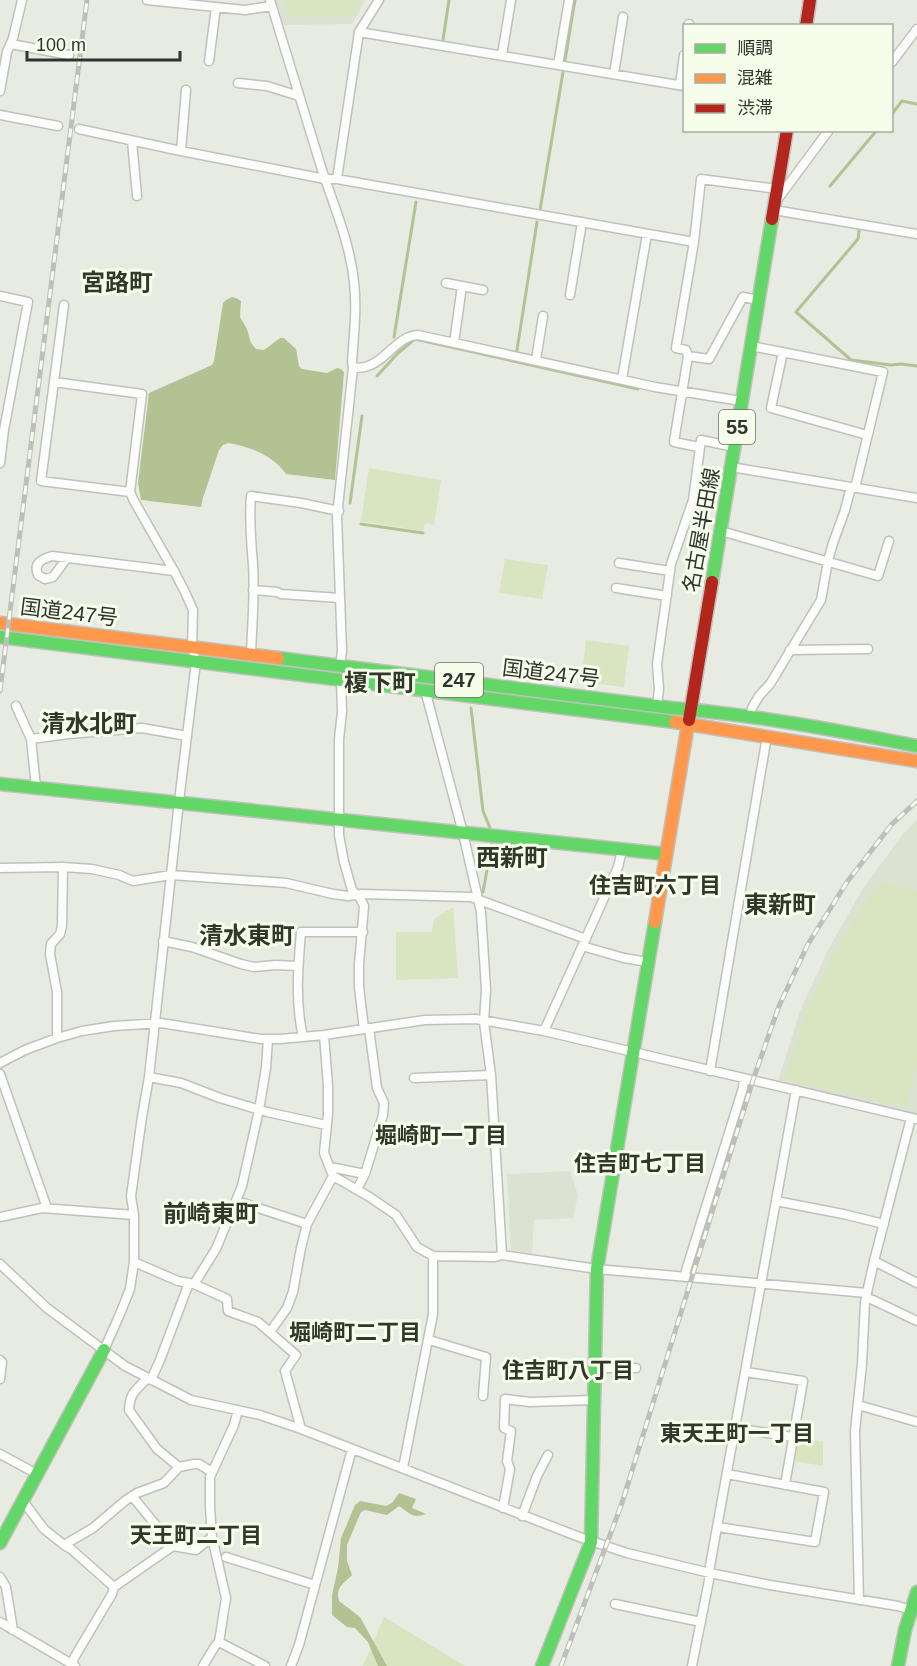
<svg xmlns="http://www.w3.org/2000/svg" width="917" height="1666" font-family="Arial,'Noto Sans JP',sans-serif">
<rect width="100%" height="100%" fill="#e8ebe2"/>
<path fill="#dce2d1" d="M276 0H366L352 24 284 25Z
M917 820V1113L778 1081 800 1011 828 950 863 888 903 834Z
M570 1171 578 1195 573 1218 534 1220 532 1253 511 1250 507 1174Z"/>
<path fill="#d9e4c0" d="M284 0H360L354 15 289 16Z
M369 468 441 480 434 525 425 523 423 531 361 521Z
M505 559 548 565 542 599 499 593Z
M586 640 629 646 624 687 581 682Z
M880 882 917 891V1065L906 1107 784 1080 806 1012 834 954 863 905Z
M453 907 458 978 396 980V932H432L434 919Z
M798 1438 823 1442V1466L795 1461Z
M384 1617 465 1666H363Z"/>
<path fill="#b3c292" d="M232 297 236 298 241 301 240 317 247 329 251 343 256 349 264 350 280 338H284L296 349 299 366 302 369 327 373 337 368 341 369 344 372 335 480 286 474C274 456 249 446 228 443L223 445 219 450 203 498 201 507 141 500 138 483 149 393 212 365 214 361 223 303 226 300Z
M399 1493 416 1499 412 1508 426 1514C411 1519 410 1513 399 1506L387 1515 365 1510 361 1512 347 1545V1561L352 1575C344 1583 335 1587 339 1601L360 1617 387 1666H378L368 1642 355 1628 347 1627 332 1615V1595L338 1568 341 1538 355 1505 360 1501 386 1506 392 1503Z"/>
<g fill="none" stroke-linecap="round" stroke-linejoin="round">
<path stroke="#b3c292" stroke-width="3" d="M443 40 449 0
M565 60 575 0
M892 114 902 101 917 104
M830 186 877 130
M540 210 563 72
M859 231 858 239 796 312 851 360 891 365 901 364 917 366
M394 337 416 202
M517 350 537 222
M377 376 398 353 415 339 638 389
M350 503 362 416
M361 524 423 533
M471 708 483 811 490 828
M483 892 492 842"/>
<g stroke="#bfc2ba" stroke-width="11">
<path id="street" d="M147 0 245 10 272 6
M270 0 322 170C334 206 350 243 354 282 357 307 354 335 352 361L353 368 337 516 342 651 340 665
M689 26V24
M359 32 684 86
M11 44 69 55
M502 55 511 0
M209 61 216 7
M892 62 917 29
M558 65 569 0
M614 74 623 17
M238 83 267 86 299 96
M680 85 684 55
M0 91 7 52 13 38 22 0
M0 115 58 126
M79 129 181 151 325 179H337L694 242
M132 141 137 196
M181 151 186 90
M337 179 359 32 379 0
M777 200 829 130
M774 210 917 234
M446 283 483 290
M570 295 582 222
M0 296 28 302 4 430 0 463
M64 305 41 481 130 492
M454 343 462 286
M751 346 883 372 855 488
M783 352 771 408 867 435
M688 356 709 359 743 297 758 300
M536 360 543 316
M353 368C357 368 363 368 368 366 387 360 397 336 418 335L655 387 741 401
M622 379 647 234
M54 382 142 394 130 492 134 501 174 571 185 592 193 610 192 647 196 662 179 801 149 1077 142 1117 131 1196 134 1215V1262L130 1289 120 1314 104 1350
M699 447 674 442 688 356 686 350 676 348 694 242 701 179 777 189
M731 467 917 498
M721 531 878 576 889 541
M67 558 53 577 45 579 38 575C33 563 42 559 52 556L174 571
M619 563 670 571
M616 588 667 596
M253 590 277 592 281 594 340 598
M790 650 868 649
M251 654C252 625 255 595 253 565 251 542 249 519 251 496L301 503 339 511
M341 680 342 712 339 739V835L344 862 352 890 360 898 364 906 359 964V987L364 1029
M425 690 463 833 481 912 486 989 484 1022 491 1075 502 1255
M16 706 31 739 36 787
M657 706 659 689 657 664 671 564 693 500 701 440 734 447
M750 717 752 708 759 696 770 684 821 600 828 561 833 543 845 510 851 487
M31 739 68 734 142 728 187 736
M0 868 63 867 92 869 119 875 133 881 171 875 286 883 333 894 348 896 362 894 471 897 586 939
M163 941 192 947 241 964 254 967 275 965 298 966
M582 946 624 958 648 962
M544 1031 618 867 622 850
M324 1035 328 1086V1114L324 1153 333 1176 368 1196 396 1215 417 1247 433 1256 495 1257 502 1255 597 1269 867 1293
M303 1037C295 1002 298 968 301 932H363
M57 1038V992L50 954 51 944 60 934 62 926 63 867
M0 1063 25 1050 57 1038 82 1031 114 1026 161 1023 261 1039H280L324 1035 425 1020 476 1019 544 1031 917 1119
M710 1071 767 736
M0 1074 47 1208
M149 1077 181 1083 220 1098 267 1112 326 1125
M414 1078 491 1075
M330 1167 365 1174
M357 1189 365 1174 383 1115 384 1103 377 1088 369 1028
M237 1201 307 1224
M776 1201 843 1214 884 1224
M0 1217 42 1208 134 1215
M874 1261 917 1283
M134 1262 178 1281 194 1284 227 1299 228 1311 258 1322 296 1355 285 1371 301 1429
M0 1264 47 1308 125 1366 191 1400 260 1415 301 1429 582 1538 627 1553 710 1573 770 1585 898 1606 910 1610
M684 1277 743 1088 744 1079
M194 1284 216 1249 242 1186 259 1110 266 1068 268 1039
M866 1298 873 1300 917 1321
M270 1332 287 1308 293 1292 301 1248 307 1224 333 1176
M429 1340 486 1357 483 1396
M0 1360 2 1362 0 1379
M595 1368H636
M746 1372 803 1381 785 1485
M148 1378C136 1390 130 1392 129 1410L157 1449 179 1467
M151 1380 160 1360 189 1283
M858 1405 917 1422
M238 1410 234 1425 210 1477V1507L212 1537 226 1598 219 1642 265 1666
M735 1428 793 1437
M0 1454 37 1474
M403 1468 433 1314V1256
M132 1496 173 1546 196 1550 212 1537
M23 1501 44 1529 64 1545
M503 1508 510 1469 507 1461 511 1431 504 1428 505 1399 530 1402 594 1400
M522 1516 537 1476 548 1455
M718 1527 815 1542 824 1492 727 1474
M173 1546 114 1587 71 1549 64 1545 93 1528 126 1500 137 1493 164 1483 179 1467 194 1464H199L212 1472
M226 1557 315 1585
M0 1577 6 1587 13 1630
M859 1600 855 1431 862 1364 865 1302 874 1261 911 1118
M615 1604 701 1622
M0 1622 75 1666
M71 1666 74 1658 112 1594 114 1587
M203 1666 215 1646 219 1642
M291 1666 299 1645 352 1449
M692 1666 709 1580 710 1566 796 1090"/>
</g>
<g stroke="#bfc2ba" stroke-width="15">
<path id="fast" d="M712 582 772 219
M0 637 675 722
M278 658 672 708C755 715 836 730 917 746
M0 784 666 854
M0 1543 104 1350
M542 1666 591 1542 597 1269 655 922
M898 1666 905 1630 917 1592"/>
</g>
<g stroke="#bfc2ba" stroke-width="15">
<path id="slow" d="M0 623 278 658
M675 722 917 761
M655 922 688 724"/>
</g>
<g stroke="#bfc2ba" stroke-width="15">
<path id="jam" d="M806 26 810 0
M772 219 787 130
M689 720 712 582"/>
</g>
<use href="#street" stroke="#fcfcfb" stroke-width="8"/>
<use href="#fast" stroke="#63d668" stroke-width="12"/>
<use href="#slow" stroke="#ff974d" stroke-width="12"/>
<use href="#jam" stroke="#b3261e" stroke-width="12"/>
<g stroke="#bebebc" stroke-width="5">
<path id="rail" d="M0 691 87 0
M561 1666 622 1503 753 1080 779 1006 808 944 847 882 892 824 917 801"/>
</g>
<use href="#rail" stroke="#f6fdeb" stroke-width="3" stroke-dasharray="9" stroke-linecap="butt"/>
</g>
<g text-anchor="middle" dominant-baseline="central" stroke-width="6" stroke-linejoin="round" paint-order="stroke">
<g fill="#f6fdeb" stroke="#6c7066" stroke-width="1.5">
<rect x="719" y="410" width="36" height="34" rx="4.5"/>
<rect x="435" y="663" width="48" height="34" rx="4.5"/>
</g>
<g font-size="20" font-weight="bold" fill="#31342d">
<text x="737" y="427">55</text>
<text x="459" y="680">247</text>
</g>
<g font-size="21" fill="#31342d" stroke="#f6fdeb">
<text transform="translate(701 530) rotate(-80)">名古屋半田線</text>
<text transform="translate(69 612) rotate(7)">国道247号</text>
<text transform="translate(551 673) rotate(7)">国道247号</text>
</g>
<g font-size="22" font-weight="bold" fill="#32372a" stroke="#f6fdeb">
<text x="655" y="885">住吉町六丁目</text>
<text x="441" y="1135">堀崎町一丁目</text>
<text x="640" y="1163">住吉町七丁目</text>
<text x="355" y="1332">堀崎町二丁目</text>
<text x="568" y="1370">住吉町八丁目</text>
<text x="737" y="1433">東天王町一丁目</text>
<text x="196" y="1535">天王町二丁目</text>
</g>
<g font-size="24" font-weight="bold" fill="#32372a" stroke="#f6fdeb">
<text x="117" y="282">宮路町</text>
<text x="380" y="682">榎下町</text>
<text x="89" y="723">清水北町</text>
<text x="512" y="857">西新町</text>
<text x="780" y="904">東新町</text>
<text x="247" y="935">清水東町</text>
<text x="211" y="1213">前崎東町</text>
</g>
</g>
<rect x="683" y="24" width="210" height="108" fill="#f6fdeb" stroke="#a7ad9f" stroke-width="1.5"/>
<rect x="695" y="44" width="30" height="9" fill="#63d668" stroke="#a7ad9f" stroke-width="1.5"/>
<text x="737" y="54" font-size="18" fill="#31342d">順調</text>
<rect x="695" y="74" width="30" height="9" fill="#ff974d" stroke="#a7ad9f" stroke-width="1.5"/>
<text x="737" y="84" font-size="18" fill="#31342d">混雑</text>
<rect x="695" y="104" width="30" height="9" fill="#b3261e" stroke="#a7ad9f" stroke-width="1.5"/>
<text x="737" y="114" font-size="18" fill="#31342d">渋滞</text>
<path d="M27 51v9h153v-9" fill="none" stroke="#31342d" stroke-width="3"/>
<text x="36" y="51" font-size="18" fill="#31342d" stroke="#f6fdeb" stroke-width="4.5" paint-order="stroke">100 m</text>
</svg>
